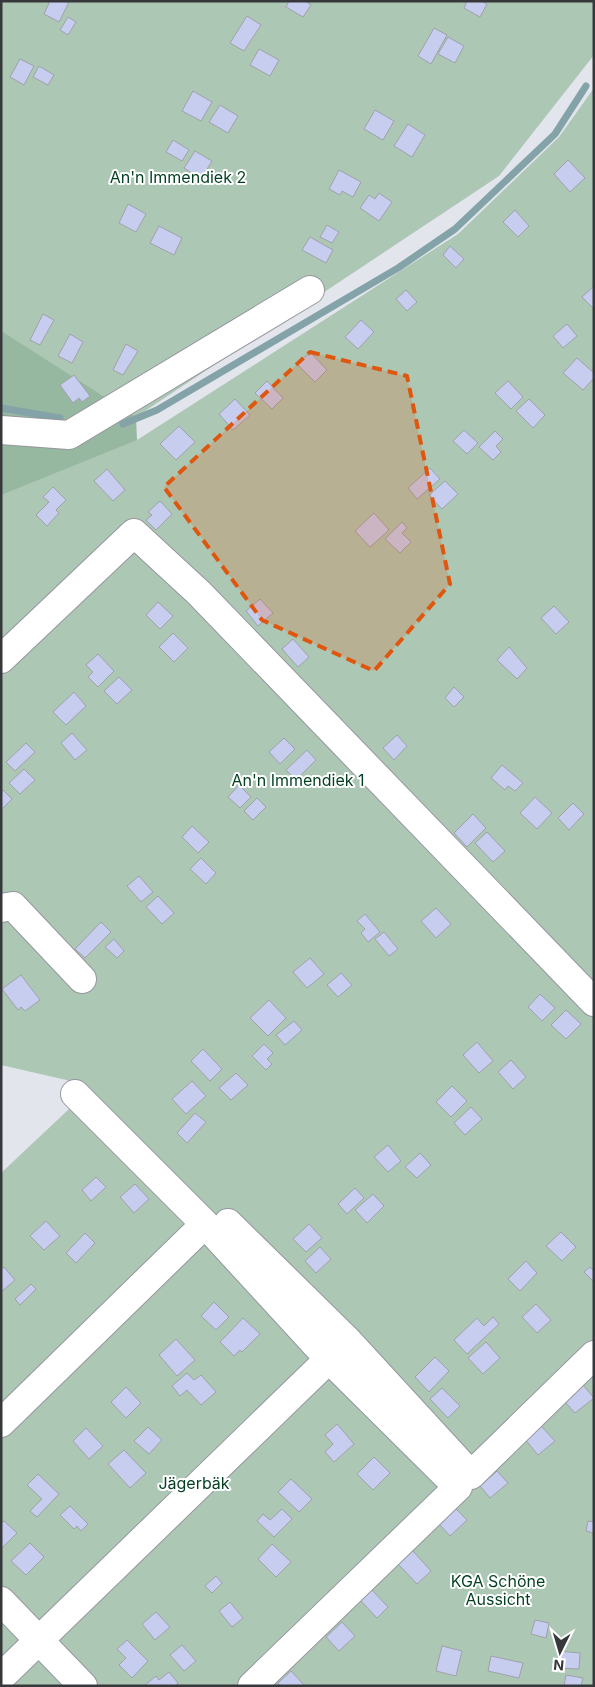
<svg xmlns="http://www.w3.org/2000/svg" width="595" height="1687" font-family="Inter,sans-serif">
<rect width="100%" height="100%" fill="#e3e5ed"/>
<path fill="#adc7b5" d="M1 1H594V55L499 176 136 417 69 435 137 440 458 234 559 137 594 88V1686H1V1173L85 1094 75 1082 1 1065Z"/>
<path fill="#96b7a0" d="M1 331 136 417 137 440 1 495Z"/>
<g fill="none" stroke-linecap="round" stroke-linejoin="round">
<path stroke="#83a3a8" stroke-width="7" d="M1 408 60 418
M123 424 157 410 398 268 455 229 555 134 586 86"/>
</g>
<path fill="#c7cdef" stroke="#9fa1a9" d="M50 1 69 2 59 22 44 14Z
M289 1H305L311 5 303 17 286 7Z
M467 1H481L487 4 480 17 464 8Z
M247 16 261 25 244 51 230 43Z
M68 17 76 22 68 35 60 30Z
M434 28 447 35 431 64 418 56Z
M448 37 464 46 455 63 438 54Z
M259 49 279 60 270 76 250 65Z
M20 59 34 66 24 85 10 77Z
M39 66 54 75 48 85 33 77Z
M193 91 212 102 201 121 182 111Z
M220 105 238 116 228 133 209 122Z
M375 110 394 121 383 140 364 129Z
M408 124 425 135 412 157 394 146Z
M173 140 189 150 182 161 166 152Z
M195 151 212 161 201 179 184 168Z
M568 160 585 178 570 192 554 174Z
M339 170 361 182 353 197 342 191 340 195 329 189Z
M379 193 392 202 379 221 360 208 369 195 375 199Z
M128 204 146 214 136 232 119 223Z
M515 210 529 226 518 237 503 222Z
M327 225 339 232 332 243 320 237Z
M159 226 182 238 174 255 150 243Z
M310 237 333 250 326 263 302 250Z
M450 246 464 259 456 268 443 255Z
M594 286V309L582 297Z
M406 290 417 302 407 311 396 299Z
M43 314 54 320 40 345 30 340Z
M361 320 374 332 358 349 345 337Z
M567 324 577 336 563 348 553 336Z
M70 334 83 342 72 363 58 356Z
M126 344 138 351 123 375 113 370Z
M310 352 327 370 315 382 297 364Z
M577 358 594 373V378L583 390 563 373Z
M74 375 90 396 82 402 79 398 73 403 60 385Z
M267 381 283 398 272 409 255 393Z
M508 381 523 397 511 409 495 393Z
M235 399 250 415 233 430 219 414Z
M529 399 545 415 533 428 516 411Z
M179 426 195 442 176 460 160 444Z
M464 430 478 443 467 454 453 441Z
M495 431 503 439 496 446 501 452 493 460 479 447Z
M430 468 440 479 417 499 408 488Z
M107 469 125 490 113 501 94 481Z
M445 481 458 494 442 509 429 495Z
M53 487 66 500 56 510 59 513 47 526 36 515 49 502 43 497Z
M160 501 172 514 156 530 146 520 152 515 148 512Z
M374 513 389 530 370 547 355 531Z
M402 522 407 528 402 533 411 542 400 553 385 539Z
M260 599 273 613 258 626 246 611Z
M158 602 173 616 160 629 146 615Z
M554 606 569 622 556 634 541 618Z
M173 633 188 648 174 662 159 647Z
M293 639 309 657 298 667 282 649Z
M509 647 527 668 517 679 497 660Z
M98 654 114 671 98 687 88 677 93 672 86 665Z
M119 677 132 690 117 704 104 691Z
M454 687 464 697 454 707 445 698Z
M74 692 86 706 66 725 53 712Z
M72 733 87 750 75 760 61 743Z
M397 735 407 746 394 760 383 748Z
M284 738 295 749 280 764 269 752Z
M26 743 35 752 15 771 6 762Z
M307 750 316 760 296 780 286 770Z
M502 765 523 783 515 791 508 786 505 790 491 778Z
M24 769 35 780 20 794 9 783Z
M239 785 251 797 240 808 228 797Z
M3 790 12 799 1 810V792Z
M535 797 552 813 537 829 520 813Z
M257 798 266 807 253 820 244 811Z
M573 803 584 814 569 830 558 818Z
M473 814 486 828 467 847 454 833Z
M192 826 209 842 198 853 182 837Z
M487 832 505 851 493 862 475 843Z
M201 858 216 873 206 884 190 869Z
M139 876 153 892 141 902 127 886Z
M158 896 174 913 162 924 146 907Z
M436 908 451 924 436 938 421 921Z
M365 914 380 932 368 942 361 933 365 929 357 921Z
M101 922 111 932 85 958 75 949Z
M384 932 398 949 389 956 375 939Z
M114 939 124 951 117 958 105 947Z
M310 958 324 974 307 988 293 972Z
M341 973 352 985 338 997 327 985Z
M21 975 40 1000 25 1011 21 1007 18 1010 2 989Z
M540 994 555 1008 542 1021 528 1007Z
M269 1000 286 1018 268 1036 250 1018Z
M566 1010 581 1024 566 1039 551 1025Z
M294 1021 302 1030 285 1045 276 1035Z
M477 1042 493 1061 479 1073 463 1055Z
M264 1044 273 1053 267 1059 272 1064 266 1070 252 1056Z
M203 1049 222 1069 210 1081 191 1061Z
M511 1060 526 1077 513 1089 498 1072Z
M236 1073 248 1085 231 1100 219 1088Z
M192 1081 206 1096 186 1114 172 1099Z
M452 1086 467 1101 451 1117 436 1102Z
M471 1107 482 1119 465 1135 454 1123Z
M195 1113 206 1122 187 1143 177 1133Z
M388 1145 401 1161 388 1172 374 1157Z
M420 1153 431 1165 417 1178 405 1167Z
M96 1177 106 1187 91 1201 82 1190Z
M135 1184 149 1199 134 1213 120 1197Z
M355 1188 364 1198 347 1214 338 1204Z
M373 1194 384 1206 367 1223 355 1210Z
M46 1221 60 1236 44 1250 30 1236Z
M309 1224 322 1238 306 1252 293 1239Z
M561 1232 576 1247 562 1261 546 1246Z
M85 1233 95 1243 76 1263 66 1253Z
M320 1247 331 1259 316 1273 305 1261Z
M526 1261 537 1273 520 1291 508 1279Z
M4 1267 15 1280 1 1292V1269Z
M590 1267 594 1271V1282L584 1272Z
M31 1284 36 1289 20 1305 15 1299Z
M214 1302 229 1317 216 1330 201 1316Z
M536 1304 551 1320 537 1333 522 1317Z
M493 1317 499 1324 467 1354 454 1340 477 1318 484 1326Z
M243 1318 260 1334 242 1352 240 1350 234 1356 220 1342Z
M176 1339 195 1360 177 1376 159 1355Z
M486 1342 500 1358 483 1374 468 1358Z
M435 1357 449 1371 429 1392 415 1377Z
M187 1373 194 1380 201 1375 216 1392 201 1405 187 1390 180 1396 172 1386Z
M583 1385 594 1398 575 1413 564 1401Z
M126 1387 141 1403 126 1418 111 1402Z
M442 1388 460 1406 448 1418 430 1399Z
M337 1424 354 1444 334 1462 325 1452 333 1444 325 1435Z
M540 1425 555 1441 538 1455 524 1438Z
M148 1427 162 1440 149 1454 134 1441Z
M86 1428 103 1446 89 1459 73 1441Z
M124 1450 146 1473 130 1488 108 1464Z
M374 1457 390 1473 373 1490 357 1474Z
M497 1471 508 1483 490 1498 480 1486Z
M38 1474 59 1494 37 1517 30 1511 42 1499 27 1485Z
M291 1479 312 1499 299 1512 278 1492Z
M70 1506 88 1524 81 1531 77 1526 74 1529 60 1515Z
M282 1509 292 1519 274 1537 257 1521 263 1514 270 1520Z
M456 1509 467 1520 450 1536 439 1524Z
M4 1521 17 1533 1 1549V1523Z
M588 1521 594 1522V1533L586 1531Z
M30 1543 44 1557 26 1575 11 1561Z
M272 1544 291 1562 276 1577 258 1559Z
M412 1550 431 1571 417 1584 398 1564Z
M216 1576 222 1583 212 1593 205 1586Z
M371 1589 388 1607 377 1618 360 1600Z
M230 1602 243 1618 232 1627 219 1611Z
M156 1612 170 1627 155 1640 142 1624Z
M535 1620 549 1623 546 1638 531 1634Z
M342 1622 355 1636 339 1651 326 1637Z
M127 1640 148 1661 132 1678 119 1665 126 1658 117 1649Z
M182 1645 196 1661 184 1671 170 1655Z
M442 1646 462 1651 456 1676 436 1671Z
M558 1651 580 1653 579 1669 557 1668Z
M491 1656 523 1663 519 1678 488 1671Z
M291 1671 305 1686H280L278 1683Z
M169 1672 178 1683 175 1686H144L156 1676 159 1680Z
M566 1675 583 1678 581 1686H564Z"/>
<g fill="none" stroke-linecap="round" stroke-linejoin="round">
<g stroke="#96979f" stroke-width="30">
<path id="minor" d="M1 430 69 435 310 290
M1 659 134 533 199 593 594 1002
M1 908 13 906 82 979
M75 1094 205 1224 329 1359 458 1487 252 1686
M228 1223 347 1340 471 1475 594 1355
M1 1423 205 1224
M1 1601 83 1686
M1 1677 329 1359"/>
</g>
<use href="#minor" stroke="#fff" stroke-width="28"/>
</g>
<path fill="#df570e" fill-opacity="0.2" stroke="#df570e" stroke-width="4" stroke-dasharray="10 6" stroke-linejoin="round" d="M310 352 407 376 450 584 374 671 262 620 164 487Z"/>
<g text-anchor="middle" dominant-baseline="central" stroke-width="4" stroke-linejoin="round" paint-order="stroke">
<g font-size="16" fill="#023f21" stroke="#fff">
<text x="178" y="177">An'n Immendiek 2</text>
<text x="298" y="780">An'n Immendiek 1</text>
<text x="194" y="1483">Jägerbäk</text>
<text x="498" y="1581">KGA Schöne<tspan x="498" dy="18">Aussicht</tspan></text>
</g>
</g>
<rect width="595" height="1687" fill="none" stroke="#37383b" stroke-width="5"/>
<g transform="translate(560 1652) rotate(185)" stroke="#ffffff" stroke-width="4" paint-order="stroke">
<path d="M0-4L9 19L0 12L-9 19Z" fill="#37383b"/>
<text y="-8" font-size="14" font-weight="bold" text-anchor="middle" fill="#37383b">N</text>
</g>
</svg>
